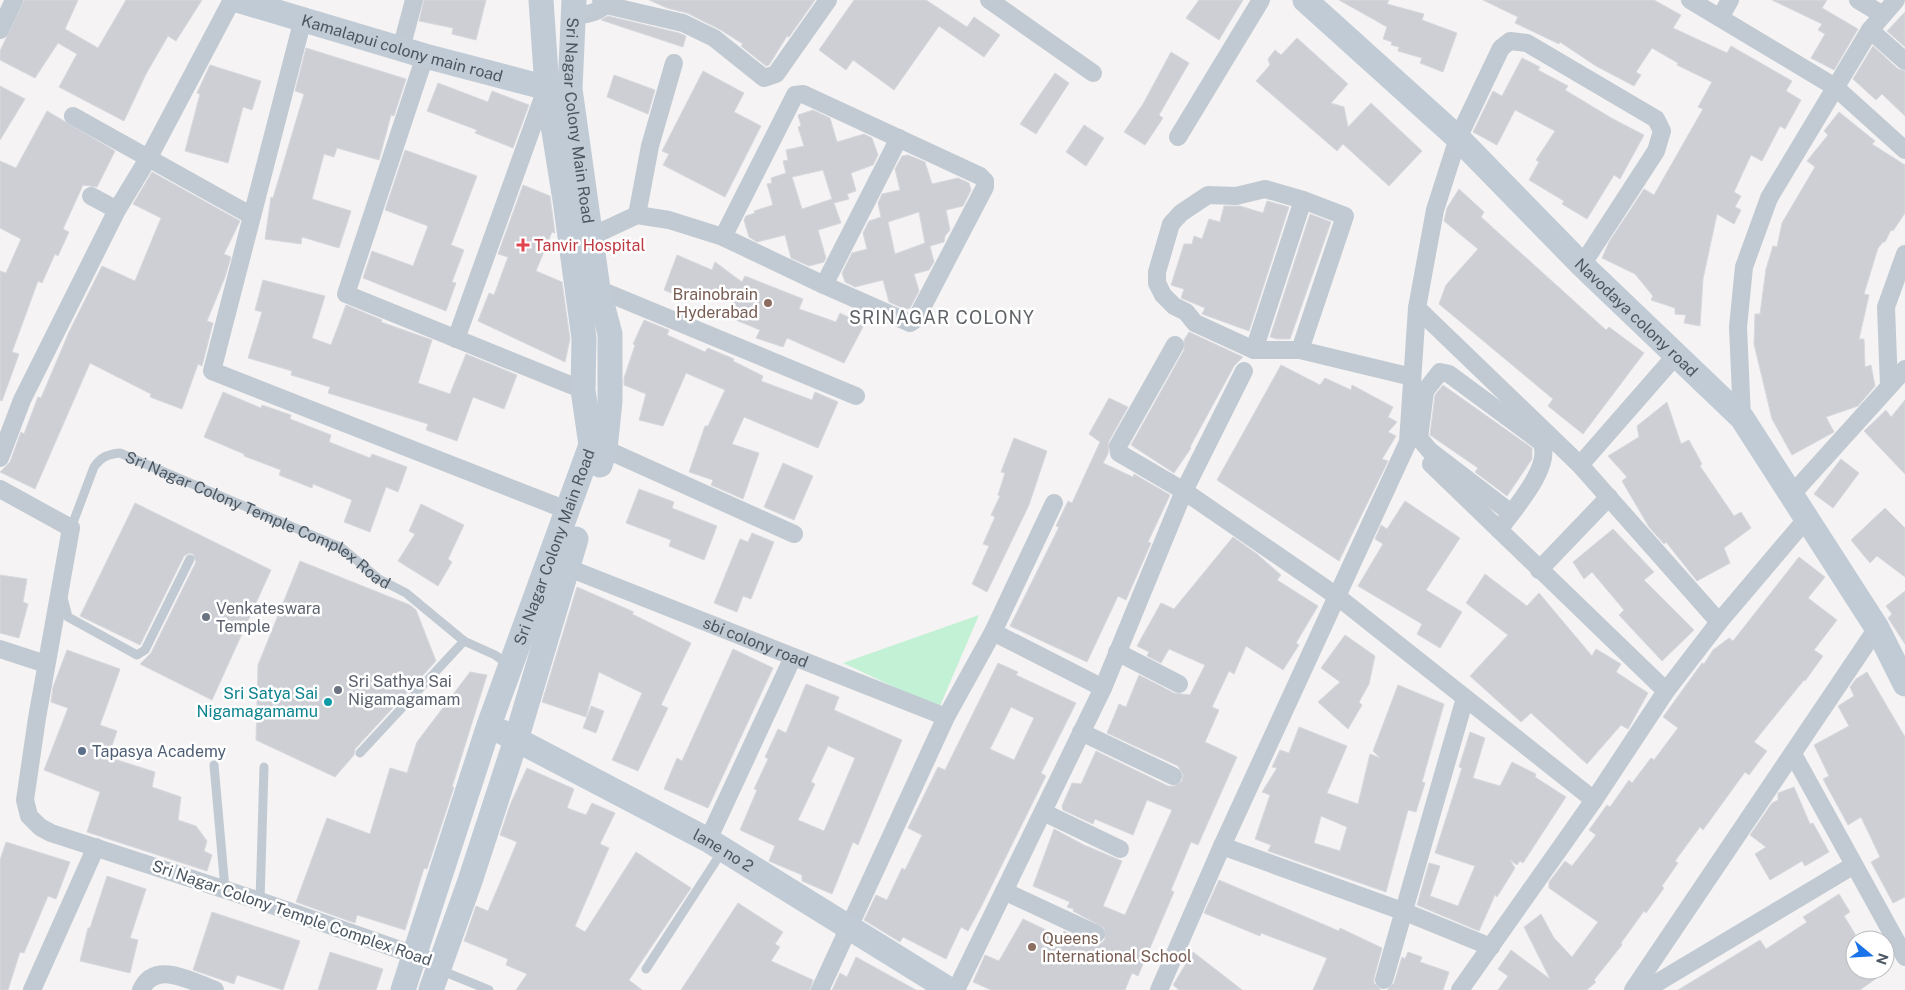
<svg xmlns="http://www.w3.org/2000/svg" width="1905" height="990" font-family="'Public Sans',sans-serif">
<rect width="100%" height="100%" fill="#f5f3f3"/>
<path fill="#c3f1d5" d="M979 615 939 708 843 663Z"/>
<path fill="#cdcfd5" stroke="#d7d9de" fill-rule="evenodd" d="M24 0H78L65 29 98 48 126 0H202L176 41 168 36 146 74 124 121 59 87 77 54 58 43 35 78 0 60V51Z
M424 0H486L476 40 452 34 453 28 419 21Z
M649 0H815L789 37 787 36 769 65 766 66 741 46 743 44 719 29 687 13 667 8Z
M854 0H926L967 27 974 17 1000 35 984 57 939 26 894 90 853 60 846 70 819 50Z
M1199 0H1243L1219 40 1186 18Z
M1339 0H1389L1387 4 1424 14 1422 20 1457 33 1443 72 1420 63 1422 58 1398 51 1399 47 1391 45 1392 42 1383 39 1387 27Z
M1483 0H1654L1681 15 1673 28 1727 53 1731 46 1792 81 1786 91 1801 100 1785 129 1780 126 1762 161 1751 155 1734 192 1741 196 1735 207 1741 210 1734 224 1717 214 1703 279 1700 326 1684 323 1686 315 1675 314V308L1651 300 1653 296 1635 274 1602 258 1609 242 1644 189 1654 195 1703 109 1698 107 1712 82 1677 65 1678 63 1652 48 1636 72 1641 75 1634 86 1596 66 1560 42 1559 44 1515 23 1518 17Z
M1772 0H1827L1822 8 1858 29 1834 70 1811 58 1825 34 1818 30 1822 24Z
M1905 12V47L1887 31Z
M608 16 679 33 686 36 683 47 601 20Z
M1297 38 1348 84 1331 103 1344 107 1348 127 1371 103 1422 151 1389 186 1343 144 1337 151 1256 81 1270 65 1268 59 1275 50 1281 55Z
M1873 46 1898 69 1905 71V116L1882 94 1876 100 1853 79Z
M306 48 406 79 394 116 391 115 379 160 337 148 334 157 324 154 312 199 351 211 339 248 302 237 301 244 265 239 271 197 273 198 304 94 295 91Z
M1171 52 1189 63 1159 115 1163 118 1145 145 1124 132 1143 104Z
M1522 58 1540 67 1538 70 1568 86 1565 90 1613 119 1644 135 1620 179 1614 175 1587 219 1562 204 1564 201 1529 180 1539 162 1536 160 1555 131 1515 110 1497 145 1473 132 1493 91 1502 96Z
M210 65 261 81 252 110 243 107 228 163 185 151 200 94 197 93Z
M703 71 744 93 734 112 761 126 725 197 663 165 669 154 662 151Z
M1055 73 1069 83 1036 134 1020 124Z
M614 75 655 90 648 114 607 97Z
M438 83 488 102 492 91 529 105 513 148 475 133 477 130 427 111Z
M0 86 25 99 0 140Z
M813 110 830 118 837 142 864 134 872 138 878 155 873 165 851 173 856 191 847 194 849 199 834 203 841 223 818 230 826 258 824 262 809 266 791 258 785 235 757 242 749 237 744 220 746 216 755 213 754 211 773 205 767 184 772 183 771 178 786 173 783 161 788 160 786 150 804 146 798 127 801 126 798 115ZM823 170 832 199 802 209 792 177Z
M47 111 115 151 97 187 83 185 63 229 69 232 58 256 55 254 42 283 38 281 12 352 19 354 2 401 0 400V271L6 273 21 239 0 228V161L16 168Z
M1839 112 1875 141 1872 144 1905 165V213L1893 231 1891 230 1885 242H1883L1878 248 1864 294 1869 295 1859 339H1864L1865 367 1871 365 1875 386 1858 406 1826 417 1834 432 1792 455 1772 419 1754 344 1755 314H1760L1766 269 1773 246 1777 247 1782 223 1815 167 1807 161 1828 135 1824 131Z
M1084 125 1104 138 1086 166 1066 152Z
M405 150 477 176 451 245 464 250 452 282 456 283 446 311 363 278 372 251 413 266 428 226 385 210Z
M908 155 925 162 932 184 958 178 969 183 971 190 963 206 946 210 950 230 945 236 944 242 930 246 934 262 929 270 914 274 919 291 910 308 905 309 889 302 883 280 855 287 845 282 842 273 852 253 867 249 863 233 869 221 881 217 878 203 882 194 900 190 895 169 902 156ZM919 212 925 243 895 254 888 222Z
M152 172 240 221 224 254 231 257 225 277 207 321 213 323 202 366 198 364 182 409 150 397 151 394 90 363 35 489 0 472 10 462 21 432 24 434 38 397 41 398 69 332 102 266 135 281 161 218 133 204Z
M523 185 550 196 555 233 552 232 536 271 562 282 570 339 565 362 478 321 489 293 494 295 508 257 498 254Z
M1459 189 1484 212 1481 217 1606 330 1609 327 1644 353 1583 434 1548 406 1553 399 1439 304 1446 285 1478 249 1444 221 1447 208Z
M1267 201 1289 207 1249 331 1202 314 1205 308 1181 298 1184 289 1171 285 1184 244H1192L1194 236 1202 239 1209 219 1220 222 1224 206H1240L1263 213Z
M1310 214 1331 222 1290 339H1277L1270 337Z
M677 255 712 270 715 262 742 282 745 276 803 299 799 309 836 322 840 313 864 325 844 363 787 338 783 347 756 338 760 330 726 316 734 295 714 299 696 292 692 301 664 290Z
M263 280 325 296 312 338 331 345 346 305 382 320 381 322 432 340 418 383 450 394 466 354 517 375 504 409 473 397 457 441 426 430 428 424 328 393 330 387 291 375 292 371 248 358 262 312 255 310Z
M644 320 669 330 667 335 705 352 708 348 734 359 733 361 763 376 761 381 812 400 815 392 838 402 818 448 744 417 732 444 759 453 743 499 711 485 713 480 689 472 705 426H708L725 390 686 373 663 426 639 420 646 394 624 385V378L635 345 633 344Z
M1189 332 1243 357 1234 366 1190 447 1191 448 1174 473 1131 445 1184 350V340Z
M1281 365 1320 385 1325 378 1351 390 1352 385 1393 407 1388 417 1397 422 1388 432 1396 436 1382 459 1388 461 1339 561 1217 480Z
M1443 385 1532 448V459L1507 496 1475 472 1478 468 1430 435 1435 395Z
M223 392 261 408 262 405 291 415 290 419 331 435 329 442 370 458 372 454 407 467 398 492 386 487 370 532 344 522 352 500 313 484 312 488 279 475 281 470 244 456V454L204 437Z
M1109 398 1128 407 1109 441 1108 454 1103 463 1133 477 1134 474 1170 495 1148 542 1151 543 1126 600 1118 596 1087 662 1010 626 1059 527 1056 526 1068 501 1072 503 1100 442 1089 434Z
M1905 400V474L1864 431 1886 410 1891 417Z
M1667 402 1681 444 1689 440 1702 464 1700 466 1734 516 1741 512 1751 528 1724 548 1730 563 1697 581 1666 542 1664 544 1649 527 1622 481 1627 477 1608 456 1639 437 1637 426Z
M1014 438 1047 451 1029 505 987 592 972 584 989 546 983 544 995 517 991 515 1000 496 998 495 1005 473 1001 472Z
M1841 459 1859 473 1833 508 1814 494Z
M783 463 813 476 794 520 764 507Z
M639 489 674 502 672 508 717 526 704 560 669 546 671 540 626 523Z
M1405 501 1460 538 1426 590 1462 612 1440 648 1417 634 1422 624 1358 586 1383 544 1375 539 1381 525 1387 529Z
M135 503 271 570 212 700 140 664 151 653 196 562 193 554 189 553 184 556 140 645 80 616Z
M421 504 464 525 448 559 452 562 438 586 398 561 415 534 409 531Z
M1885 508 1905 528V577L1877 556 1870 563 1851 540Z
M1613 529 1654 572 1644 580 1694 630 1662 661 1619 615 1624 610 1592 572 1584 579 1573 562Z
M752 533 774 542 751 599 743 596 737 612 714 603 740 539 748 542Z
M1233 537 1257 554 1281 575 1277 580 1318 606 1296 643 1299 645 1283 670 1246 646 1234 674 1229 671 1212 707 1219 710 1205 742 1237 757 1198 845 1191 842 1171 890 1174 892 1138 976 1132 973 1125 990H991L973 982 985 955 999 961 1023 919 1061 937 1064 931 1092 944 1102 943 1105 939 1104 928 1073 911 1074 909 1067 907 1070 902 1033 886 1054 829 1084 845 1122 861 1103 906 1125 915 1172 810 1147 800 1133 835 1095 819 1093 824 1063 810 1062 806 1072 783 1081 784 1096 751 1168 786H1174L1182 781 1183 775 1178 766 1107 733 1119 704 1126 707 1139 675 1174 693 1190 695 1205 665 1169 649 1161 663 1147 656 1149 652 1137 646 1161 603 1174 609Z
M1799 557 1825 577 1808 598 1837 620 1814 650 1823 656 1805 681 1804 680 1754 742 1767 751 1749 775 1745 772 1703 830 1700 827 1675 861 1678 863 1662 886 1664 888 1646 913 1644 911 1621 943 1622 945 1594 980 1596 982 1587 990H1498L1508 976 1498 969 1511 950 1550 979 1524 927 1541 914 1554 938 1572 957 1598 922 1549 888V882L1565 861 1572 866 1596 835 1589 830 1607 805 1610 807 1629 780 1632 783 1651 758 1654 760 1678 728 1663 717 1702 663 1704 664 1713 650 1729 638 1733 641Z
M300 561 410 605 416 610 436 661 355 749 354 755 335 777 256 740 258 665Z
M1485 574 1527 606 1539 593 1592 656 1596 649 1621 664 1616 672 1648 693 1628 729 1621 725 1587 764 1531 713 1521 722 1470 676 1508 635 1466 603Z
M0 575 27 579 23 602 28 604 19 638 0 633Z
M577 587 634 612 632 614 691 643 661 705 668 708 638 771 612 760 642 693 599 672 586 717 542 702Z
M1905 591V644L1888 618 1892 614 1886 606Z
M1345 635 1375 656 1369 684 1359 702 1362 705 1348 729 1318 702 1340 682 1321 668Z
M733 649 773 668 708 808 664 789 677 758 682 761Z
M67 650 120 669 100 725 117 731 108 757 155 772 152 787 181 797 178 820 196 826 207 841 204 851 212 855 207 871 87 832 100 792 44 770 68 708 51 702 53 687Z
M998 663 1018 672 1016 675 1076 703 1041 773 1046 776 981 907 968 931 961 927 946 959 903 937 900 942 864 920 876 895 887 900 902 868 905 870 922 835 908 828 938 767 945 770ZM1011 707 1034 718 1014 760 990 749Z
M470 672 487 675 452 787H454L427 869 424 868 405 930 357 915 355 923 296 902 327 818 370 834 390 768 407 773 417 742Z
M1867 672 1905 737V897L1893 903 1871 862 1880 857 1861 817 1848 825 1823 779 1829 776 1814 745 1849 726 1838 706 1854 696 1850 687 1856 679Z
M806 684 839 697 834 710 902 740 858 845 853 842 832 894 802 881V875L769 861 775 846 740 830 757 790 754 789 768 759 765 757 778 729 786 733ZM828 746 855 758 824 831 798 820 815 784 811 782Z
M1398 685 1444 704 1422 782 1425 783 1416 812 1408 810 1386 892 1268 851 1271 845 1255 839 1270 795 1262 792 1277 768 1272 767 1280 750 1289 753 1299 727 1347 746 1327 793 1358 804 1370 754 1380 758 1373 751ZM1321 816 1347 827 1340 851 1314 843Z
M591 706 604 711 596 733 583 728Z
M1470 732 1485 738 1473 778 1500 786 1512 762 1536 774 1535 777 1566 797 1523 863 1520 861 1517 865 1510 860 1515 868 1497 897 1495 895 1479 931 1417 905 1429 863 1440 866 1430 896 1458 906 1475 866 1435 853 1462 768 1459 767Z
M527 768 574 789 567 808 586 815 592 803 615 813 600 844 609 848 575 926 585 932 636 852 691 888 629 980 642 990H516L527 974 506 965 508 959 464 941 476 906 488 911 517 842 500 835 510 805Z
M1794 787 1810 824 1813 823 1829 852 1805 866 1802 861 1770 880 1755 854 1766 847 1750 835 1772 803 1778 800V793Z
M6 842 70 862 56 899 48 896 24 953 20 952 8 990H0V860Z
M107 876 146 889 130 938 138 940 130 973 80 961 88 928H90Z
M1219 880 1339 931 1340 928 1382 948 1374 978V983L1381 990H1313L1327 958 1261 933 1260 936 1204 913Z
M1839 894 1850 912 1844 916 1855 934V970H1888L1860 990H1678L1760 940 1766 949 1807 922 1803 917Z
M738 903 783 932 775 944 780 947 771 961 813 980 810 990H681Z
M212 912 300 941 283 990 237 975 234 984 193 970Z
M330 952 383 969 376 990H318Z
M1193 952 1223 975 1242 990H1179L1173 985Z
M1408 952 1422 957 1420 962 1449 972 1443 990H1387L1394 983 1402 957 1405 959Z
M856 957 916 990H832L840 973 847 977Z"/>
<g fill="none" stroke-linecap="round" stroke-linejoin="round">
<g stroke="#c1cad2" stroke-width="9">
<path id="s1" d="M71 528 94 467C101 457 108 454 120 453L342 548 379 579 406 593 464 641 495 655 508 664"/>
<path d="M63 598 68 617 137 655 145 650 190 559"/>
<path d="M360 753 464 641"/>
<path d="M214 765 225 889"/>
<path d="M260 901 264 767"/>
<path d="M646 969 723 850"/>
<path d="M440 970 489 990"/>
</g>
<g stroke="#c1cad2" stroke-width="18">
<path d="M601 0 606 5 683 23 714 38 764 78 776 74 828 0"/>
<path d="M989 0 1093 73"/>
<path d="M1690 0 1835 87 1905 150"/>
<path d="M1858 0 1883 15"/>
<path d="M573 15C585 16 603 12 608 0"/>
<path d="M1720 18 1730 0"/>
<path d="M303 19 212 371 569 511"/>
<path d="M0 30 14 0"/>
<path d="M1870 30 1905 61"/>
<path d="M401 49 414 0"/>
<path d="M425 56 346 294 583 390"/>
<path d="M73 116 252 216"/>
<path d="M1178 137 1261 0"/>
<path d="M91 196 117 210"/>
<path d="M637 215 650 146 674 63"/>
<path d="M592 236 637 215 669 220 723 237 824 285 910 323 916 319 985 187V181L980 176 803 94 795 95 723 237"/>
<path d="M824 285 899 138"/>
<path d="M598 289 856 396"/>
<path d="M1417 308 1580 465 1719 622"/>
<path d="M456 339 546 89"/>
<path d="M1175 345 1118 446 1119 453 1184 491 1338 597 1594 800"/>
<path d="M1254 350 1303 200"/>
<path d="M1300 350 1345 216 1303 200 1265 189 1236 196 1208 195 1181 213 1171 224 1157 272V283L1163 295 1174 306 1186 312 1195 323 1254 350H1300L1412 377"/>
<path d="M1889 386 1886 307 1905 254"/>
<path d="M1742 418 1738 327 1744 267 1769 198 1870 30 1896 0"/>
<path d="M605 449 794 534"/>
<path d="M0 458 22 400 117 210 149 157 232 0"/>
<path d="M1431 464 1666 691"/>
<path d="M1580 465 1677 354"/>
<path d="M0 489 71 528 37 718 25 800 29 816 40 827 51 833 260 901 426 959"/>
<path d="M1793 493 1905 369"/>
<path d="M1499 530C1513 510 1554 465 1541 442L1449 374 1440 372 1425 391 1419 438 1430 451 1511 513"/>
<path id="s2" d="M566 567 946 717"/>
<path d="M1539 570 1609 497"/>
<path d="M993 632 1103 688"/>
<path d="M0 649 46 664"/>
<path d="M1117 652 1179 684"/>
<path d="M1081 732 1173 776"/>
<path d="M1793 754 1905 957"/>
<path d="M1043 812 1120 849"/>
<path d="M708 840 793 657"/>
<path d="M1222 846 1405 912 1491 947"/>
<path d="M1004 891 1096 934"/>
<path d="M1384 980 1465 698"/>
<path d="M32 990 96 847"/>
<path d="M141 990C155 959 193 982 215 990"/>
<path d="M820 990 946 717 993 632 1054 503"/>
<path d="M956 990 1103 688 1184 491 1244 371"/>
<path d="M1159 990 1222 846 1408 442 1417 308 1435 210 1458 138 1501 48 1510 41 1527 43 1656 119 1662 131 1656 151 1582 265"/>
<path d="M1460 990 1594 800 1666 691 1719 622 1808 517"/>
<path d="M1633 990 1877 628"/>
<path d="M1645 990 1854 865"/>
</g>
<g stroke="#c1cbd6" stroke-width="25">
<path id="s3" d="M237 0 425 56 547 88 562 89"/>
<path id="s4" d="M574 0 570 89 598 289 610 334V401L605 449 600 465"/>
<path id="s5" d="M1305 0 1458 138 1582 265 1742 418 1877 628 1905 684"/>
<path id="s6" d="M502 732 708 840 950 990"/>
<path id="s7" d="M403 990 489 725 591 445 583 390 584 338 565 200 547 88 541 0"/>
<path d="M431 990 470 881 516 740 576 539"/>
</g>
</g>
<path fill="#e0444e" stroke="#fff" stroke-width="2" d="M520.5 237.5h5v5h5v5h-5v5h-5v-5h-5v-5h5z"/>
<g fill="#8d6e63" stroke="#fff" stroke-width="2">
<circle cx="768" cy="303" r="5"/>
<circle cx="1032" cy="947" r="5"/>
</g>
<g fill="#6b7280" stroke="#fff" stroke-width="2">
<circle cx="206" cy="617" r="5"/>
<circle cx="338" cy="690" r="5"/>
</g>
<circle fill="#0f9aa8" stroke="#fff" stroke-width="2" cx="328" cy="702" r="5"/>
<circle fill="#5c6f8a" stroke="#fff" stroke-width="2" cx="82" cy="751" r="5"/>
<g text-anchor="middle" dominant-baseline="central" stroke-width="5" stroke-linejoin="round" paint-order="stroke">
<g font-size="16" fill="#4a5661" stroke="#fff">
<text stroke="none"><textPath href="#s3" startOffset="172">Kamalapui colony main road</textPath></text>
<text stroke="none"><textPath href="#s4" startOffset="121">Sri Nagar Colony Main Road</textPath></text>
<text stroke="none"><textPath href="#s5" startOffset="459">Navodaya colony road</textPath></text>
<text stroke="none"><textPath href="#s1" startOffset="250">Sri Nagar Colony Temple Complex Road</textPath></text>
<text stroke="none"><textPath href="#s7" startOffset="468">Sri Nagar Colony Main Road</textPath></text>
<text stroke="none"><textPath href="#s2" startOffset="204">sbi colony road</textPath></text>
<text stroke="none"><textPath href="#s6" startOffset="251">lane no 2</textPath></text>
<text transform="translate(292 913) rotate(19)">Sri Nagar Colony Temple Complex Road</text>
</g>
<g font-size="16" fill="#be3a42" stroke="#fff" text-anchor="start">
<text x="534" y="245">Tanvir Hospital</text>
</g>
<g font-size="16" fill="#785e54" stroke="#fff" text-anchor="end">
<text x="758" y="294">Brainobrain<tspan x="758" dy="18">Hyderabad</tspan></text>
<text x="1042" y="938" text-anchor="start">Queens<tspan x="1042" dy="18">International School</tspan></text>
</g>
<g font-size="16" fill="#5b616d" stroke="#fff" text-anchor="start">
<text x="216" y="608">Venkateswara<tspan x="216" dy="18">Temple</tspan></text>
<text x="348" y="681">Sri Sathya Sai<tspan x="348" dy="18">Nigamagamam</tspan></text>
</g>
<g font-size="16" fill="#0d838f" stroke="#fff" text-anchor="end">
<text x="318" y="693">Sri Satya Sai<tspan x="318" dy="18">Nigamagamamu</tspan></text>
</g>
<g font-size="16" fill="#4e5e75" stroke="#fff" text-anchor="start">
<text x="92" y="751">Tapasya Academy</text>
</g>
<g font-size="18" letter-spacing="1" fill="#5f6368" stroke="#fff">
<text x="942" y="317">SRINAGAR COLONY</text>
</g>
</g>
<g transform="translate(1870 955) rotate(108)"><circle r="24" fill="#ffffff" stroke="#b7bbc0"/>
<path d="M0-4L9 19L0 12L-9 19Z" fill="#1a73e8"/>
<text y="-8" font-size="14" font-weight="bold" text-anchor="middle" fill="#4a5661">N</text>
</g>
</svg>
